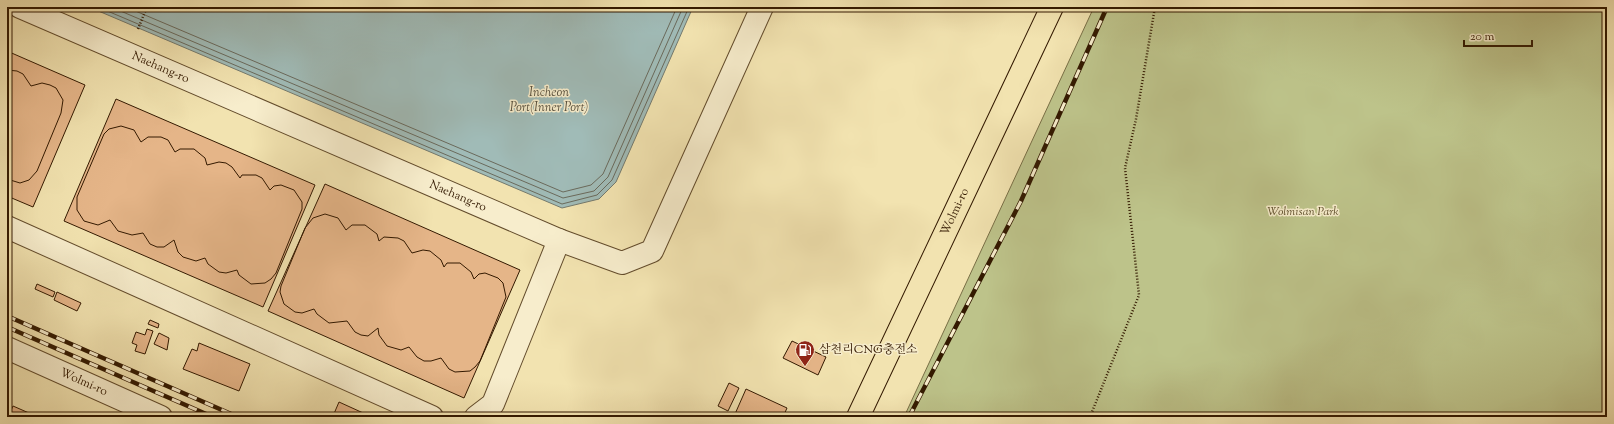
<svg xmlns="http://www.w3.org/2000/svg" width="1614" height="424" font-family="'Sorts Mill Goudy','Noto Serif KR',serif">
<rect width="100%" height="100%" fill="#f2e3b0"/>
<filter id="stains"><feTurbulence type="fractalNoise" baseFrequency=".005" numOctaves="4"/><feColorMatrix values="0 0 0 0 .2 0 0 0 0 .09 0 0 0 0 .02 0 0 0 .5 -.17"/></filter>
<radialGradient id="worn" r=".72"><stop offset=".6" stop-color="#630" stop-opacity="0"/><stop offset="1" stop-color="#630" stop-opacity=".3"/></radialGradient>
<path fill="#bdc38a" stroke="#786e45" d="M1094 7H1607V417H904Z"/>
<path fill="#a0bbb7" stroke="#747a6e" d="M89 7H693L616 182 599 199 562 208Z"/>
<g fill="none" stroke-linecap="round" stroke-linejoin="round">
<path stroke="#6a6a5c" stroke-width="1" d="M98 7 562 204 597 195 612 180 689 7
M111 7 563 198 594 191 608 177 683 7
M126 7 563 192 591 185 603 174 677 7"/>
</g>
<path fill="#e5b588" stroke="#331900" d="M7 51 85 85 33 207 7 196Z
M7 70 17 71 23 74 31 86 42 83 50 85 56 88 63 100 61 113 37 171 29 180 20 183 7 179Z
M116 99 315 185 263 307 64 221Z
M121 126 134 130 141 142 148 137H161L168 140 175 152 180 149H194L205 158 207 165 219 162 226 163 232 167 240 178 242 175H256L262 178 270 190 274 186 281 185 294 190 302 202V209L276 273 271 279 265 283 251 284 239 275 237 270 226 273 219 272 208 264 205 258 196 261 183 257 178 252 174 240 164 247H157L150 244 143 233 132 235 118 231 110 220 98 225 84 221 77 210V197L104 134 109 129Z
M325 184 520 270 464 398 268 311Z
M325 214 338 218 346 230 352 225H365L377 234 379 241 384 237 398 238 404 241 412 253 423 250 430 251 441 260 444 267 447 263H460L471 272 474 279 479 274 485 273 498 278 503 283 506 297 480 361 475 367 470 371 455 372 449 369 441 358 431 361H424L417 357 409 347 401 350 387 346 379 335 378 328 368 336 361 335 355 332 347 321 329 323 317 314 314 309 302 313 295 312 284 304 280 292 281 286 305 228 313 218Z
M37 284 55 292 53 297 35 289Z
M57 292 81 303 77 311 54 300Z
M150 320 159 324 158 328 148 324Z
M147 329 153 331 145 354 135 351 137 345 132 343 136 332 145 335Z
M159 333 169 338 167 350 154 344Z
M792 341 826 357 818 375 783 358Z
M199 343 250 364 239 391 183 369 192 349 197 351Z
M729 383 739 388 728 411 718 406Z
M746 389 787 408 783 417H742L735 414Z
M339 402 372 417H325L327 413 333 416Z
M13 406 29 413 28 417H8Z"/>
<g fill="none" stroke-linecap="round" stroke-linejoin="round">
<g stroke="#634c2c" stroke-width="24">
<g id="minor">
<path id="s1" d="M20 7 559 240 622 263 652 251 762 7"/>
<path d="M7 227 432 417"/>
<path id="s2" d="M7 348 161 417"/>
<path d="M476 417 493 404 559 240"/>
</g>
</g>
<g stroke="#331900" stroke-width="24">
<g id="major">
<path id="s3" d="M858 417 1052 7"/>
</g>
</g>
<path stroke="#331900" stroke-width="2.5" stroke-dasharray="1 2" stroke-linecap="butt" d="M138 29 147 7
M1090 417 1139 295 1125 168 1136 119 1155 7"/>
<use href="#minor" stroke="#f7edcc" stroke-width="22"/>
<use href="#major" stroke="#f2e3b0" stroke-width="22"/>
<g stroke="#331900" stroke-width="4.5">
<path id="rail" d="M7 316 238 417
M7 327 213 417
M909 417 1021 201 1107 7"/>
</g>
<use href="#rail" stroke="#f7edcc" stroke-width="3" stroke-dasharray="9" stroke-linecap="butt"/>
</g>
<defs>
<g id="fuel-pin" transform="scale(1)"><path d="M0 17L-7.5 6A9.5 9.5 0 1 1 7.5 6Z" fill="#8f2418" stroke="#f7edcc"/><path d="M-5.5-6h7V0h2V4h1.3V-2.5L3-4.5l.8-.8L6-3V5H2.5V1h-1V6h-7ZM-4.2-4.7v3.2H.2V-4.7Z" fill="#fff"/></g>
</defs>
<g fill-rule="evenodd">
<use href="#fuel-pin" x="805" y="350"/>
</g>
<g text-anchor="middle" dominant-baseline="central" stroke-width="3" stroke-linejoin="round" paint-order="stroke">
<g font-size="12" fill="#331900" stroke="#f7edcc">
<text stroke="none"><textPath href="#s1" startOffset="153">Naehang-ro</textPath></text>
<text stroke="none"><textPath href="#s1" startOffset="477">Naehang-ro</textPath></text>
<text stroke="none"><textPath href="#s3" startOffset="227">Wolmi-ro</textPath></text>
<text stroke="none"><textPath href="#s2" startOffset="84">Wolmi-ro</textPath></text>
</g>
<g font-size="12" font-style="italic" fill="#5c4c29" stroke="#f7edcc">
<text x="1303" y="212">Wolmisan Park</text>
</g>
<g font-size="12" fill="#331900" stroke="#f7edcc" text-anchor="start">
<text x="819" y="350">삼천리CNG충전소</text>
</g>
<g font-size="13" font-style="italic" fill="#595240" stroke="#f7edcc">
<text x="549" y="93">Incheon<tspan x="549" dy="15">Port(Inner Port)</tspan></text>
</g>
</g>
<rect width="1614" height="424" fill="none" stroke="#f2e3b0" stroke-width="24"/>
<rect x="8" y="8" width="1598" height="408" fill="none" stroke="#331900" stroke-width="2"/>
<rect x="12" y="12" width="1590" height="400" fill="none" stroke="#331900"/>
<path d="M1464 40v6h68v-6" fill="none" stroke="#331900" stroke-width="2"/>
<text x="1470" y="40" font-size="12" fill="#331900" stroke="#f7edcc" stroke-width="3" paint-order="stroke">20 m</text>
<rect width="100%" height="100%" filter="url(#stains)"/>
<rect width="100%" height="100%" fill="url(#worn)"/>
</svg>
